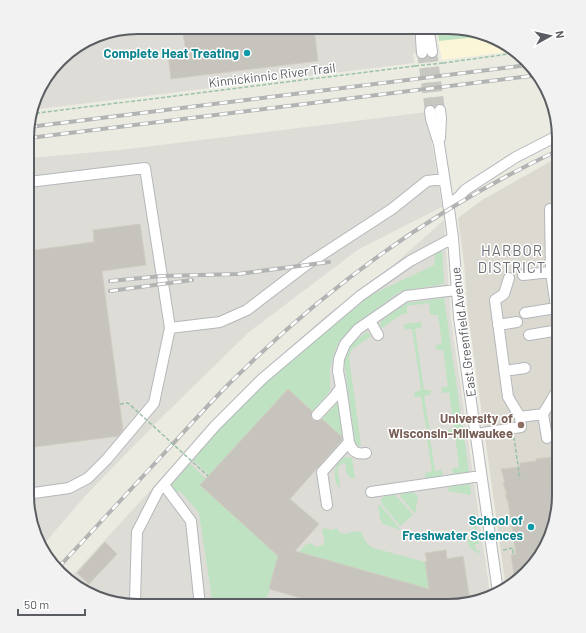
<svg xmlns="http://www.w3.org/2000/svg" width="586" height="633" font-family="Barlow,sans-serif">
<rect width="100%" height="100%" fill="#ecebe2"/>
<path fill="#fbf6d7" d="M436 28H463L504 42 513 51 442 60Z"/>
<path fill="#dddcd6" d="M138 27 417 28 420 52 413 54 414 63 31 110 42 82 65 54 102 33Z
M427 112 442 207 359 249 249 332 158 421 87 494 42 546 27 502 29 158 120 150Z
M444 220 451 319 490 594 455 606H130L82 591 69 579 217 418 290 347 328 314 389 269Z"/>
<path fill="#dcdad0" d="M553 160 559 193V502L544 551 510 587 506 589 468 314 464 263 458 218 482 200Z"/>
<path fill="#bfe2c3" d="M437 28H463L485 36 439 41Z
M442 247 444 284 401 291 354 325 338 343 333 356 330 368V391L313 411 288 389 209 475 191 458 235 410 269 378 337 321 360 304 363 299 434 265 436 252Z
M444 298 469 472 454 474 452 470 453 468 459 467 455 434 449 435 447 431 454 428 449 392 443 393 441 388 448 386 443 350H437L435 346 442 343 438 315H432L430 314 429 303 407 306V314H402L382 328 380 327 381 321 407 303Z
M420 322 422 323 421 328 415 329 424 390H431L430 395 424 396 430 432H436L437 436 430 438 435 471 441 470 443 474 441 476 427 478 425 477V473L432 471 427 439 420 438V434L427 433 421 397H414L415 392 421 390 412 329H405L404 325 405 324Z
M367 332 370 335V337L352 349 349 357 361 445 358 446 355 442 344 362 349 349 353 343Z
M336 404 339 405 344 439 322 419Z
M345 457 352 458 355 479 349 477 346 471V464L342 463C332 472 343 478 339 488 332 478 333 462 345 457Z
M188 462 206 479 200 485 278 556 268 595H267L266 601 263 600 261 606H213L199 513 180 491 175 493 172 488 171 481Z
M470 484 471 495 448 491 449 487Z
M412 492 417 495 418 497 415 514 400 496 401 494Z
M394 495 398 498 413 515 400 526 382 504 381 499 385 496Z
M378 505H380L401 530 383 524 380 519Z
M474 511 475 518 473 521 476 523 479 544H475L476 551 480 550V553C472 552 467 546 468 538L472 539 475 528 471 527Z
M323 528 332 530 336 528 340 533 346 534 355 531 362 533C364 540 367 544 373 548L425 562 429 589 299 552 305 545 310 543 317 547 324 544C326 538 321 534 323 528Z"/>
<path fill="#c7c4be" stroke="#d0cdc0" d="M182 27 314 28 318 61 171 79 168 54 186 52Z
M140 224 146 265 102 271 123 430 118 436 27 448 28 251 94 242 93 230Z
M288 389 312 411 311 416 313 420 318 421 322 419 342 437V440L290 499 319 524 295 551 429 589 425 562 427 561 425 553 446 550 447 559 463 556 470 601 455 606H329L269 589 278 556 200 485Z
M559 456V502L544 551 515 582 511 555 516 554 508 502 505 495H507L503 482H505L501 469 520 467V463L536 461V459Z
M105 542 117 554 89 584 77 573Z"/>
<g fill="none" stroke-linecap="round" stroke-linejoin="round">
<path stroke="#c8c8c2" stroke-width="10" stroke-dasharray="10 5" stroke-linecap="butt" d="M432 52 440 110
M422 53 430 111"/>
<g stroke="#b4b7bb" stroke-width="12">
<path id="minor" d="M421 28V39L422 53
M426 28 430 38 432 52
M430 111 431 119 439 144 449 209 453 238 459 317 498 592
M440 138 441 118 440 110
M448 205 459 197 465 190 516 157 559 135
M550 209 551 272 559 328
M523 275 551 272
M525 313 556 308
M370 321 378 335
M498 325 517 322
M170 328 220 322 247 310 306 265 392 209 427 181 444 179
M529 335 559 330
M505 371 525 368
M341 387 349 442C352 451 356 455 366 453
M543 414 547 438
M317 415 334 397 341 387 338 371 339 359 345 344 358 329 406 296 456 290
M520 417 543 414 555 394H559
M476 434 521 427 520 417 508 397 495 300 504 294 509 278
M164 485 191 521 200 606
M371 492 481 476
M27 494 69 488 88 478 107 459 154 403 170 328 145 168 29 182
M327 505 322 472 349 442
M135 601 137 532 158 491 215 426 262 379 360 296 410 261 453 238"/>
</g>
<path stroke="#99c2a8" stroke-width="1.5" stroke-dasharray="4 2" stroke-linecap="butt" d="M443 63 516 53
M30 114 415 66
M513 438H514L520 479
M503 550 513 548V555"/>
<use href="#minor" stroke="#fff" stroke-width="10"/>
<g stroke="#b2b3b3" stroke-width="4">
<path id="rail" d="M29 127 528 65
M29 138 539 75
M110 281 162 276 238 274 329 262
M110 291 192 280
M58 568C95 528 133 487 170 447 192 423 213 399 236 377 330 284 439 206 559 150"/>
</g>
<use href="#rail" stroke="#fff" stroke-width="2.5" stroke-dasharray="8" stroke-linecap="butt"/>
<path stroke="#99c2a8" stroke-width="1.5" stroke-dasharray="4 2" stroke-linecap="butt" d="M415 66 443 63
M120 404 128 403 208 476"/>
</g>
<g fill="#0f9aa8" stroke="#fff" stroke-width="1.5">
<circle cx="247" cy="53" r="4"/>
<circle cx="531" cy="527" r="4"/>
</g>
<circle fill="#8d6e63" stroke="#fff" stroke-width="1.5" cx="521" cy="425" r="4"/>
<g text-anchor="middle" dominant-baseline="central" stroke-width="3" stroke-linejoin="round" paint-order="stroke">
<g font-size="13" font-weight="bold" fill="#0d838f" stroke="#fff" text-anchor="end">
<text x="239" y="53">Complete Heat Treating</text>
<text x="523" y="520">School of<tspan x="523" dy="15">Freshwater Sciences</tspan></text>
</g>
<g font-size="13" fill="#5a5d61" stroke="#fff">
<text transform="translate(272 75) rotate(-7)">Kinnickinnic River Trail</text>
<text transform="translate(463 332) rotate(-97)">East Greenfield Avenue</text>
</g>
<g font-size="13" font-weight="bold" fill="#785e54" stroke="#fff" text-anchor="end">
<text x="513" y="418">University of<tspan x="513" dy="15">Wisconsin-Milwaukee</tspan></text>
</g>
<g font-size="15" letter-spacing="1" fill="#6b6e73" stroke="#fff">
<text x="512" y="250">HARBOR<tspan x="512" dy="17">DISTRICT</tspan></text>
</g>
</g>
<path d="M0 0H586V633H0ZM138 34H448A104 104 0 0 1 552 138V495A104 104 0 0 1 448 599H138A104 104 0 0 1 34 495V138A104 104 0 0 1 138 34Z" fill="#f2f2f2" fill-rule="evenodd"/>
<path fill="none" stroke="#5a5d61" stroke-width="2" d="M138 34H448A104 104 0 0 1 552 138V495A104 104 0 0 1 448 599H138A104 104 0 0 1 34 495V138A104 104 0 0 1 138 34Z"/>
<g transform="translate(550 36) rotate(82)" stroke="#ffffff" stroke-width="3" paint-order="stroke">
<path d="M0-3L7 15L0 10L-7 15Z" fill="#5a5d61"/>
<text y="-6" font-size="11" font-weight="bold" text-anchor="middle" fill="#5a5d61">N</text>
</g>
<path d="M18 609v6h67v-6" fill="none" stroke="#5a5d61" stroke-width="2"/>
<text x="24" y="609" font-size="12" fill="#5a5d61" stroke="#ffffff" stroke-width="3" paint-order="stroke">50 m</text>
</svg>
